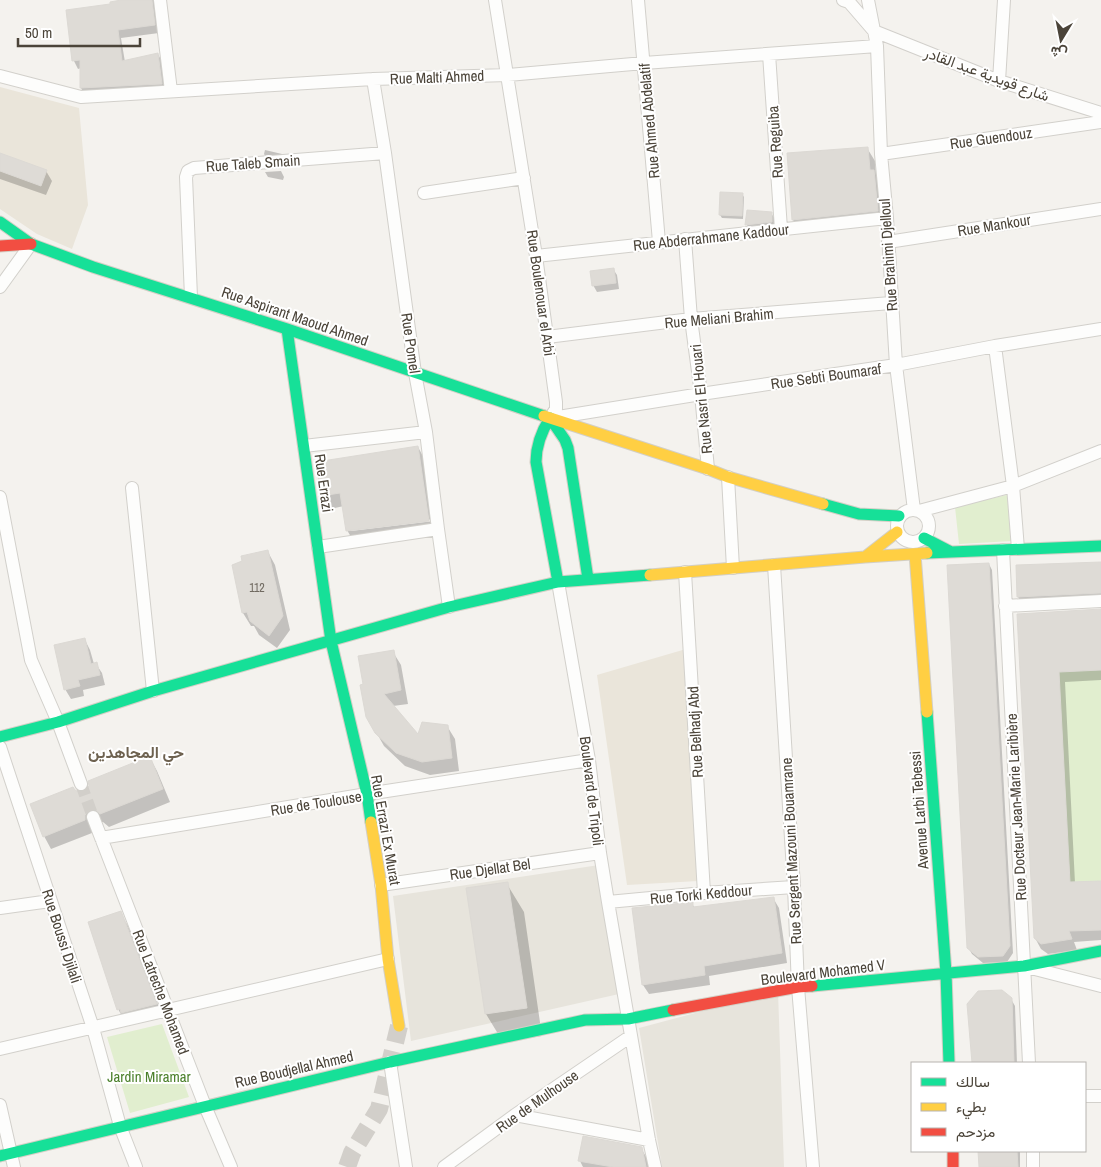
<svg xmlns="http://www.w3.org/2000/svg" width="1101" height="1167" font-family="'Archivo Narrow',Vazirmatn,sans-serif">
<rect width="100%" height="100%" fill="#f4f2ee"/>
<path fill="#e7e4dc" d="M599 865 619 994 411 1041 393 896Z
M778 991 784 1167H662L639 1028Z"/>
<path fill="#eae5da" d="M0 87 79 108 88 205 72 249 37 234 0 209Z
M686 649 698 881 627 885 597 675Z"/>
<path fill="#e1eecf" d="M1007 495 1012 541 959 544 955 507Z
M1101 666V882L1067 886 1055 668Z
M162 1024 189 1097 130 1113 107 1037Z"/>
<path fill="#0003" d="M131 0H154L159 33 121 38 125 62 158 54 162 62 166 92 85 96 81 88V68L78 69 74 61 112 5Z
M867 148 875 161 876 175 881 184 885 224 801 233 793 220Z
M265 150 282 154 285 159 268 160 264 154Z
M0 154 46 171 52 181 46 195 0 179Z
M281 171 284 177 283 180 268 177 265 172Z
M742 194 744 197 743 219 722 218 720 215Z
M748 211 771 213 775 219V228L750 231 747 225Z
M613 269 617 275 619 289 597 292 593 285Z
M418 447 425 460 434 519 351 529V531L434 521 436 534 355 544 347 530 344 506 330 509 322 495Z
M268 552 275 565 290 630 277 648 259 635 254 626H251L243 613 233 565Z
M1101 563V604L1025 608 1018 597Z
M989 564 992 570 1013 953 1007 962 983 963 972 954 968 947Z
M1101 610V680L1065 682 1075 883 1101 882V940L1074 942 1077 950 1048 954 1041 949 1035 938 1018 615Z
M85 640 90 650 94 664H96L102 673 105 685 83 690 84 696 71 699 65 689Z
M393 652 401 665 408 704 393 706 418 736 447 726 455 739 459 771 430 775 405 766 384 746 367 716 365 685Z
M150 758 157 771 170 802 109 827 103 822 97 823 92 829V833L51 849 44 836 79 793H85Z
M507 884 524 912 542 1036 503 1042 486 1014Z
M773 898 779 908 787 963 709 976 710 985 649 994 643 985 692 904 695 908Z
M120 913 128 926 163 1018 130 1025 128 1022 126 1023 118 1009Z
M1011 999 1015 1006 1017 1063H973L969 1004Z
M641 1148 649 1162 650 1167H583L580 1161Z
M979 1151H1020V1167H980Z"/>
<path fill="#dedbd6" stroke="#dcd9d4" d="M121 0H152L155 25 118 30 122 61 158 53 162 84 80 88V60L72 61 66 10 110 4V2Z
M868 147 870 170H874L878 211 792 220 787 153Z
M0 153 47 170 41 186 0 171Z
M720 192 743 193 742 216 719 215Z
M747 210 772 212V222L745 225Z
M614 268 616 283 592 286 590 271Z
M418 446 429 521 346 531 340 493 321 496 316 462Z
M268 550 283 616 269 636 250 621 247 612 242 613 232 565 242 561 241 556Z
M1101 562V593L1017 597 1016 565Z
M989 563 1010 946 1003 956 978 957 967 948 947 565Z
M1101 609V670L1059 672 1070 882 1101 881V930L1069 931 1072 939 1041 944 1034 938 1017 614Z
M85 638 91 664 97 662 100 675 78 680 80 686 64 690 54 645Z
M394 650 401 690 384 694 418 734 422 722 448 725 452 758 422 762 396 753 375 733 366 717 360 685 363 684 358 656Z
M150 756 163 789 100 814 95 809 90 810 85 815V820L43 837 30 804 73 787 75 790 79 792 84 791 89 786 88 781Z
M508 882 527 1008 485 1014 466 888Z
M774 897 782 953 704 966 705 975 642 985 632 908 693 902V907Z
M121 911 157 1004 121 1013 120 1009 117 1010 88 922Z
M1002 990 1012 998 1014 1063H972L967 1004 978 991Z
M583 1136 642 1147 646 1167H613L578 1161Z
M978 1151H1017L1018 1167H979Z"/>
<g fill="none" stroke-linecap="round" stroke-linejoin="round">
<path stroke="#d2cfca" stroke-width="12" stroke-dasharray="12 6" stroke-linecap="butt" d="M81 784 93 817"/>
<path stroke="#d2cfca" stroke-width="18" stroke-dasharray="18 9" stroke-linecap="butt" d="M347 1167 352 1153 379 1109 399 1026"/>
<g stroke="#d2d0cb" stroke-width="14">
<path id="street" d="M160 0 171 91
M495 0 536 256 556 402V409L550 418
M638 0 659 242
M843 0 849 2 874 31 999 81 1101 113
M868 0 877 46 881 154 887 218 896 365 914 510
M769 54 781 229
M0 76 81 97 373 79 508 75 644 63 877 46
M373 79 385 153 415 373 426 432 438 529 449 607
M999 81 1004 0
M881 154 1101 122
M424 193 524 178
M685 239 691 319 701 394 708 469
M888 242 1101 209
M536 256 887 218
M0 287 31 244
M191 297 186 177 188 171 194 168 385 153
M547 337 691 319 891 303
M995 346 1013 486 1018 549
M552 418 701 394 896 365 995 346 1101 329
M304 446 426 432
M728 477 733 568
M132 488 153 691
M0 497 31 660 58 722 81 784
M897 526a16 16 0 1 1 32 0a16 16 0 1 1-32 0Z
M919 511 1013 486 1101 451
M318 547 438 529
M1003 550 1029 1063
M774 565 794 887 798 987 813 1167
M685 572 704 893
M558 582 589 760 600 853 608 902 649 1140 655 1167
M1005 606 1101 601
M0 747 93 1028 120 1126 136 1167
M93 817 205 1106 231 1167
M101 838 367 794 589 760
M381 885 600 853
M608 902 704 893 794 887
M0 908 50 901
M1027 967 1101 986
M0 1049 388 959
M390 1062 406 1167
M1085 1096H1101
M0 1105 14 1167
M515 1115 649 1140
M1033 1151V1167
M444 1167 515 1115 631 1036"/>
</g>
<g stroke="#d3cfc5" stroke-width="13">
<path id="fast" d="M0 222 31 244 93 267 287 329 544 416
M287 329 331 641 367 794 371 822
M550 418C541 432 536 445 536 462L558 582
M550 418 565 440 568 448 588 579
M823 504 859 514 899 516
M924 538 951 552
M927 553 1101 546
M927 712 946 973 949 1063
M0 737 58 722 153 691 449 607 558 582 650 575
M812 986 1024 966 1101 951
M0 1156 390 1062 585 1020 628 1019 673 1010"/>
</g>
<g stroke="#d3cfc5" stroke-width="13">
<path id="slow" d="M544 416 708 469 728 477 823 504
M915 554 927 712
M865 557 897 532
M650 575 865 557 927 553
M371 822 381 885 388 959 399 1026"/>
</g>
<g stroke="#d3cfc5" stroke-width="13">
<path id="jam" d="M0 246 31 244
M673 1010 798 987 812 986
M953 1151V1167"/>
</g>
<use href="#street" stroke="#fdfdfc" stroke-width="12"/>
<use href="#fast" stroke="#16e098" stroke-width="11"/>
<use href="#slow" stroke="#ffcf43" stroke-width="11"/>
<use href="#jam" stroke="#f24e42" stroke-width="11"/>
</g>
<g text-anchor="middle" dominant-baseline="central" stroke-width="4" stroke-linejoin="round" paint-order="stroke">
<g font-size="12" fill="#706a61">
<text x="257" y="588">112</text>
</g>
<g font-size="15" fill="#4b4439" stroke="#fff">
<text transform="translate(987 74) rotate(20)">شارع قويدية عبد القادر</text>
<text transform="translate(437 77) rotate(-2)">Rue Malti Ahmed</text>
<text transform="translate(649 121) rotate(-95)">Rue Ahmed Abdelatif</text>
<text transform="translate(991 138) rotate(-8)">Rue Guendouz</text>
<text transform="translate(775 142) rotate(-94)">Rue Reguiba</text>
<text transform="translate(253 163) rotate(-4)">Rue Taleb Smain</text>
<text transform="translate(994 225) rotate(-9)">Rue Mankour</text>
<text transform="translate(711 237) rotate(-6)">Rue Abderrahmane Kaddour</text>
<text transform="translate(888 255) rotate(-94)">Rue Brahimi Djelloul</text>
<text transform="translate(541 293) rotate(82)">Rue Boulenouar el Arbi</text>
<text transform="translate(295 316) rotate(19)">Rue Aspirant Maoud Ahmed</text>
<text transform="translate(719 318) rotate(-5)">Rue Meliani Brahim</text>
<text transform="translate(411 343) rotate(82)">Rue Pomel</text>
<text transform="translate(826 376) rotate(-8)">Rue Sebti Boumaraf</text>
<text transform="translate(701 399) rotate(-96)">Rue Nasri El Houari</text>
<text transform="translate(324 483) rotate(82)">Rue Errazi</text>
<text transform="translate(695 732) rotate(-93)">Rue Belhadj Abd</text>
<text transform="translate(592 791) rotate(83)">Boulevard de Tripoli</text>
<text transform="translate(316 803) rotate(-9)">Rue de Toulouse</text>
<text transform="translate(1016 807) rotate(-93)">Rue Docteur Jean-Marie Laribière</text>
<text transform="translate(919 810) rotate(-94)">Avenue Larbi Tebessi</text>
<text transform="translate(386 830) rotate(80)">Rue Errazi Ex Murat</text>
<text transform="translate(791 851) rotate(-93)">Rue Sergent Mazouni Bouamrane</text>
<text transform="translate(490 869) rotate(-8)">Rue Djellat Bel</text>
<text transform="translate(701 894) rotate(-5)">Rue Torki Keddour</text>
<text transform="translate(62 936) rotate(72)">Rue Boussi Djilali</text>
<text transform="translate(823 972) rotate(-7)">Boulevard Mohamed V</text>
<text transform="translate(161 992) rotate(69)">Rue Latreche Mohamed</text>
<text transform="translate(294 1069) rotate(-13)">Rue Boudjellal Ahmed</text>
<text transform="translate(537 1101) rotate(-35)">Rue de Mulhouse</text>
</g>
<g font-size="15" fill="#4a7f2a" stroke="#fff">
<text x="149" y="1076">Jardin Miramar</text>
</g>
<g font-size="16" font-weight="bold" fill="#6e6250" stroke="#fff">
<text x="136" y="752">حي المجاهدين</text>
</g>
</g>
<rect x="911" y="1062" width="175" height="90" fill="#ffffff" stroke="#b7b4b0"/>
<rect x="921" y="1078" width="25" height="8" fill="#16e098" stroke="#b7b4b0"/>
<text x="956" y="1087" font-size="15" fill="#4b4439">سالك</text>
<rect x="921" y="1103" width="25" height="8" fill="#ffcf43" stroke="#b7b4b0"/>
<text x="956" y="1112" font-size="15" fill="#4b4439">بطيء</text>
<rect x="921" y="1128" width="25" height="8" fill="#f24e42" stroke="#b7b4b0"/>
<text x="956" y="1137" font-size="15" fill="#4b4439">مزدحم</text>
<g transform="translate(1061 40) rotate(190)" stroke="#ffffff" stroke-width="4" paint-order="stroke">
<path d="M0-4L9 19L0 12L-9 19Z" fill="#4b4439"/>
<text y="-8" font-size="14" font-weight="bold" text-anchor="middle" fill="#4b4439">ش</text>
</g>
<path d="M18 38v8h122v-8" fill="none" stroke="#4b4439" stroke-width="2.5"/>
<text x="25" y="38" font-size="15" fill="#4b4439" stroke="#ffffff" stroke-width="4" paint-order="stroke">50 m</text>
</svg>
